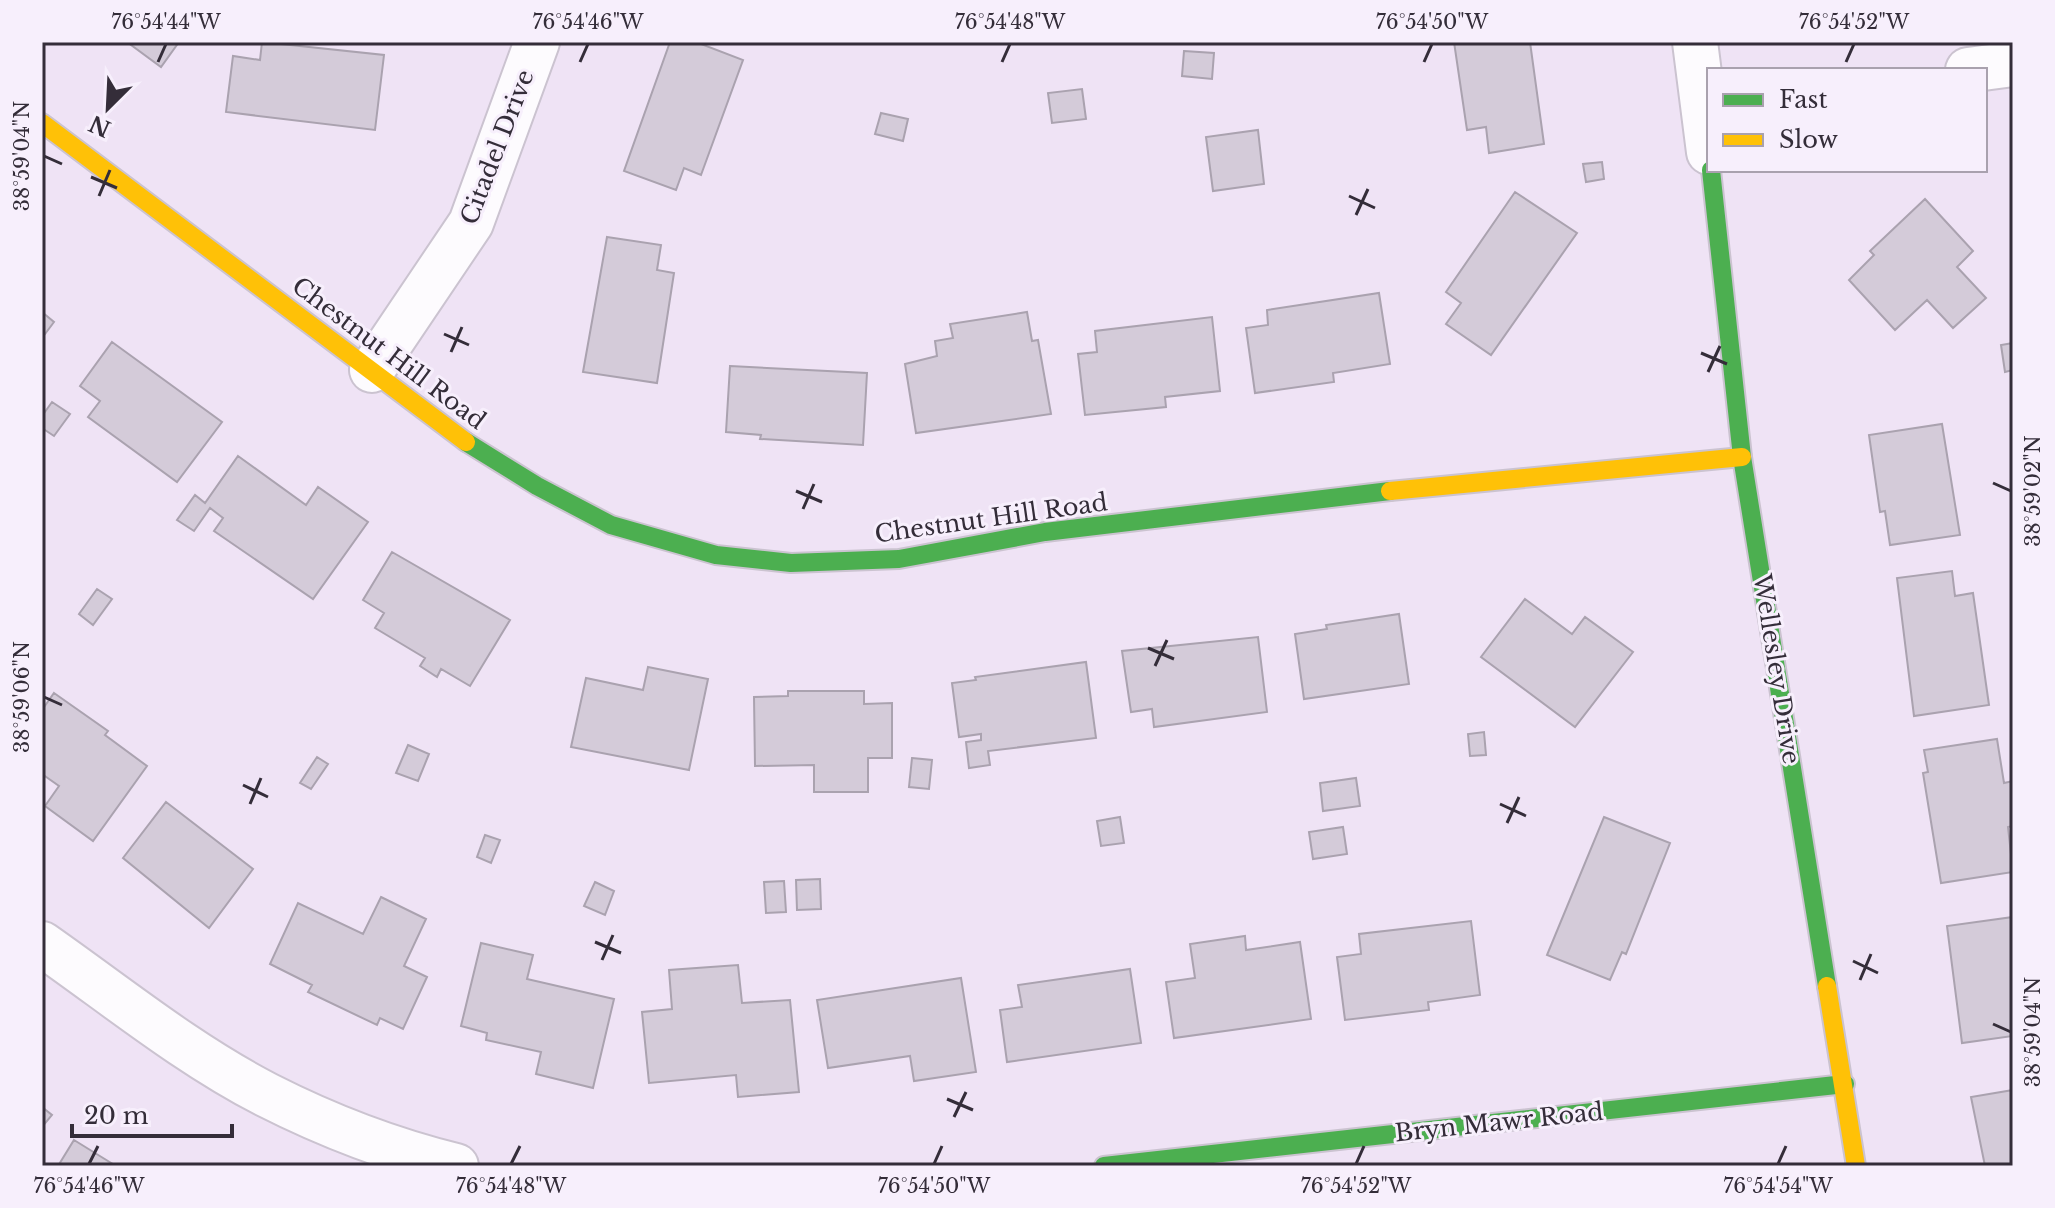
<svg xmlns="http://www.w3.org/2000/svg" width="2055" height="1208" font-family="'Libre Baskerville',serif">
<rect width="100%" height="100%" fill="#efe3f5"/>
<path fill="#d4cbd9" stroke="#aaa2af" stroke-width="2" d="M127 42H179L161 67Z
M262 42 384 55 375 130 226 112 233 56 260 60Z
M670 42H696L743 60 701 175 684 168 676 190 624 171Z
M1454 42H1530L1544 144 1489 153 1486 127 1467 130Z
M1184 51 1214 53 1212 79 1182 76Z
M1082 89 1086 119 1052 123 1048 93Z
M881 113 908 119 903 141 875 134Z
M1258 130 1264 184 1213 191 1206 137Z
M1602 162 1604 179 1586 182 1583 164Z
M1515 192 1577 233 1491 355 1446 324 1461 303 1446 292Z
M1925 199 1973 251 1957 267 1986 298 1953 328 1927 300 1895 330 1849 280 1874 255 1870 251Z
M607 237 661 245 657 270 674 273 657 383 583 372Z
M1379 293 1390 364 1333 373 1334 382 1255 393 1246 328 1268 325 1267 310Z
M42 312 54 322 42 338Z
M1027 312 1032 341 1038 340 1051 414 916 433 905 364 937 356 935 341 953 338 950 324Z
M1212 317 1220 391 1165 397 1166 407 1085 415 1078 354 1097 352 1095 331Z
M112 342 222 422 177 482 88 417 100 401 80 386Z
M2013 343V370L2005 372 2001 345Z
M730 366 867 373 863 445 760 439 761 435 726 432Z
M52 402 70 414 54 436 42 428V416Z
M1942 424 1960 535 1890 545 1885 511 1880 512 1869 435Z
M238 456 306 505 318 487 368 522 313 599 214 531 223 518 210 508 194 531 177 520 195 495 205 503Z
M392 552 510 620 470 686 441 669 437 677 420 666 425 658 375 628 384 613 363 600Z
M1952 571 1955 596 1973 593 1989 705 1914 716 1897 578Z
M97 589 112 599 93 625 79 614Z
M1525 599 1572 634 1585 617 1633 652 1575 727 1481 657Z
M1399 614 1409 684 1304 699 1295 634 1327 629 1326 625Z
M1258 637 1267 712 1154 727 1152 709 1131 712 1122 651Z
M1086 662 1096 738 988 751 990 765 969 768 966 742 981 740V734L959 737 952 683 976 680 975 677Z
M648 667 708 679 689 770 571 747 586 678 643 690Z
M788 691H864V704L892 703V758H868V792H814V765L755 766 754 697 788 696Z
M54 693 108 731 105 735 147 766 93 841 45 806 59 786 42 774V710Z
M1484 732 1486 755 1470 756 1468 734Z
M1997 739 2004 783 2013 781V826L2008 827 2013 872 1941 883 1923 773 1928 772 1924 750Z
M408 745 429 754 418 781 396 773Z
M317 757 328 764 311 789 300 783Z
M912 758 932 760 929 789 909 787Z
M1356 778 1360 806 1323 811 1320 783Z
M166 802 253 869 209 928 123 858Z
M1120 817 1124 843 1101 846 1097 821Z
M1604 817 1670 843 1626 954 1622 952 1610 980 1547 955Z
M1343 827 1347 854 1313 859 1309 832Z
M485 835 500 840 491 863 477 857Z
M820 879 821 909 797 910 796 880Z
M784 881 786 912 766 913 764 882Z
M595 882 614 891 605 915 584 906Z
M381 897 426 919 404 966 427 977 403 1029 380 1018 377 1025 308 992 312 985 270 964 298 903 363 934Z
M2013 917V1036L1962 1043 1947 926Z
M1471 921 1480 995 1428 1002 1429 1010 1345 1020 1337 957 1361 954 1359 934Z
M1245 936 1246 950 1300 942 1311 1019 1174 1038 1166 982 1195 978 1190 944Z
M481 943 533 955 527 979 614 999 593 1088 536 1074 541 1052 486 1040 487 1033 461 1026Z
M738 965 742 1003 790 1000 799 1092 738 1097 736 1075 649 1083 642 1012 672 1009 669 970Z
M1130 969 1141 1043 1007 1062 1000 1010 1022 1007 1018 985Z
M961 978 976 1072 914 1081 910 1056 828 1068 817 1000Z
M2013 1090V1166H1985L1971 1097Z
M42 1107 52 1115 42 1127Z
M74 1140 95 1153 87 1166H58Z
M95 1153 116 1166H87Z"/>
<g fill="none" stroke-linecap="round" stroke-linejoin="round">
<g stroke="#cbc3d0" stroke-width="48">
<path id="street" d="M1695 42 1709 152
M1968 70 2013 64
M372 370 471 223 537 42
M42 944C115 995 187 1054 267 1095 326 1125 391 1150 456 1166"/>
</g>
<g stroke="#cbc3d0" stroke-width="22">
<path id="fast" d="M1711 170 1742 457 1827 986
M466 442 537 486 611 525 716 555 791 563 899 559 1045 532 1390 491
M1104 1166 1845 1084"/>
</g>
<g stroke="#cbc3d0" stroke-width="22">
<path id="slow" d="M42 123 466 442
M1390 491 1742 457
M1827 986 1856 1166"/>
</g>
<use href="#street" stroke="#fdfbfe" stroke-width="44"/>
<use href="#fast" stroke="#4caf50" stroke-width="18"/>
<use href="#slow" stroke="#ffc107" stroke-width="18"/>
</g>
<path fill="none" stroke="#342d39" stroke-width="3" d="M158 62 166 44M580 62 588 44M1002 62 1010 44M1424 62 1432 44M1846 62 1854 44M44 156 62 164M91 177 117 188M99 196 110 170M1349 196 1375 208M1356 215 1368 189M444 334 469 345M451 352 462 327M1701 353 1727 364M1708 372 1720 346M1993 483 2011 491M796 491 822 502M803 509 814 484M1148 648 1174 659M1155 666 1167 640M44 697 62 705M243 785 268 797M250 804 261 778M1500 804 1526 816M1507 823 1519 797M595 942 621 953M602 960 613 935M1853 961 1878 973M1860 980 1871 954M1993 1024 2011 1032M947 1099 973 1110M954 1117 966 1092M89 1164 98 1146M511 1164 520 1146M934 1164 942 1146M1356 1164 1364 1146M1778 1164 1786 1146"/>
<g text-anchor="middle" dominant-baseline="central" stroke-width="6" stroke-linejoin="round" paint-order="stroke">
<g font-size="24" fill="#342d39" stroke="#f7effc">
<text transform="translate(497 147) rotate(-69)">Citadel Drive</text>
<text transform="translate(389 353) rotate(37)">Chestnut Hill Road</text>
<text transform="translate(991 518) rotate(-8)">Chestnut Hill Road</text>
<text transform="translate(1777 669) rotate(81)">Wellesley Drive</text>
<text transform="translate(1499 1122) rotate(-6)">Bryn Mawr Road</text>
</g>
</g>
<rect width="2055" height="1208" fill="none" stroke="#f7effc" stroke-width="88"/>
<rect x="1707" y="68" width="280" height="104" fill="#f7effc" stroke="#a9a1ae" stroke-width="2"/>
<rect x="1723" y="94" width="40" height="12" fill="#4caf50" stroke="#a9a1ae" stroke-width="2"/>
<text x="1779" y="108" font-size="24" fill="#342d39">Fast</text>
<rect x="1723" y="134" width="40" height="12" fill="#ffc107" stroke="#a9a1ae" stroke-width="2"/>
<text x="1779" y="148" font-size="24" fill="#342d39">Slow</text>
<g transform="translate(108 108) rotate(204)" stroke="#f7effc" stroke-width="6" paint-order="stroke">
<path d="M0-6L14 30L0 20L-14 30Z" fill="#342d39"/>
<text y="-12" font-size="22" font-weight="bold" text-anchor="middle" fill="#342d39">N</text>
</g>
<path d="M72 1124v12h160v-12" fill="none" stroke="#342d39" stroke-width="4"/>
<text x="84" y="1124" font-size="24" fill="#342d39" stroke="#f7effc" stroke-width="6" paint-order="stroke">20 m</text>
<rect x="44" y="44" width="1967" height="1120" fill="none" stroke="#342d39" stroke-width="3"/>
<g font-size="20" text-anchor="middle" fill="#342d39">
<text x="166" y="29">76°54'44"W</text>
<text x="588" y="29">76°54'46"W</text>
<text x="1010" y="29">76°54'48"W</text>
<text x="1432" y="29">76°54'50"W</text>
<text x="1854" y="29">76°54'52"W</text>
<text transform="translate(22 156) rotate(-90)" y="7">38°59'04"N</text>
<text transform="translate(2033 491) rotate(-90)" y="7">38°59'02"N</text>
<text transform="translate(22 697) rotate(-90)" y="7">38°59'06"N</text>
<text transform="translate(2033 1032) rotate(-90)" y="7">38°59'04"N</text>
<text x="89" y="1193">76°54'46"W</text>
<text x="511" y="1193">76°54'48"W</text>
<text x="934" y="1193">76°54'50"W</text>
<text x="1356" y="1193">76°54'52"W</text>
<text x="1778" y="1193">76°54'54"W</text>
</g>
</svg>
